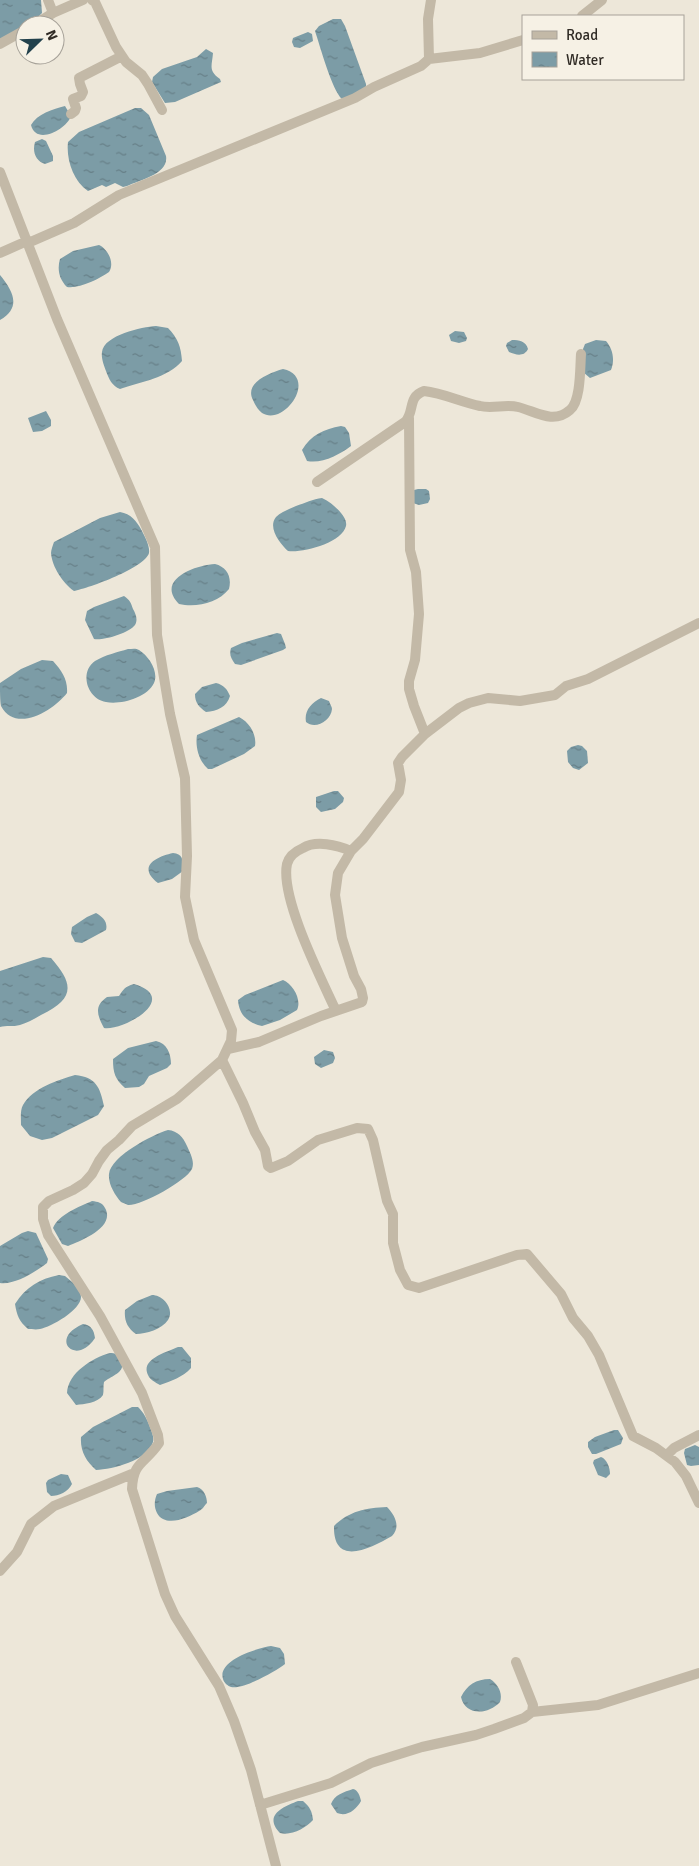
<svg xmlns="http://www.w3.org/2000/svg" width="699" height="1866" font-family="Signika,sans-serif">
<defs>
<pattern id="water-ripples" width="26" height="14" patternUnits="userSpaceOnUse" patternTransform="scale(1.25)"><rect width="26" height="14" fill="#7c9ca6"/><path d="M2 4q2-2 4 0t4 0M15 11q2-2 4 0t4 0" fill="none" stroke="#667f87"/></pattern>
</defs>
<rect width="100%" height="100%" fill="#ede7d9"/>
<path fill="url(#water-ripples)" d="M0 0H41L42 13 34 21 0 40Z
M333 19H341L345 26 366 84V90L342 99C332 90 320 46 315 31L319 26Z
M308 32 312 34 313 41 300 48 294 47 292 42 293 38Z
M206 49 213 53C212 66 208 71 220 79L221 82 175 102 165 103 152 82 153 77 162 69 197 57Z
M65 106 71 116C67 129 36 146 31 125 37 114 53 109 65 106Z
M135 108H141L149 115 166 156C169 174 140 180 127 186L123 187 115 183 106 187 102 185 88 191C73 181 66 159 68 142L79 132Z
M42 139 46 141 53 156V161L45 164C36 161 32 152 35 142Z
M99 245C108 249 115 263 109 272 99 279 79 289 67 287 59 279 57 269 60 259L73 251Z
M0 275C13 291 22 307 0 320Z
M156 326 168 328C178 338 181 347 182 361 168 378 140 382 120 389 112 386 109 379 106 371 104 366 101 358 102 352 104 335 142 327 156 326Z
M455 331 464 332 467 338 466 341 459 343 451 341 449 335Z
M512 340C519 340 526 341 528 349 524 357 516 355 509 352L506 346 507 343Z
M596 340 606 341C613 349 615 360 611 370L590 378 583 372V349L585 344Z
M283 369C319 377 284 427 262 413 258 410 255 405 253 400 244 383 269 373 283 369Z
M46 411 51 420V426L42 431 33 432 28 418Z
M341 426 345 427 349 433 351 446C339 455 322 464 307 461L302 450C311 435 324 429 341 426Z
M418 489H426L429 491 430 499 428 503 419 505 413 503 414 490Z
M322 498C330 502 335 506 341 513 344 517 347 521 346 526 342 543 303 553 288 551 281 545 267 528 276 517 281 512 289 509 296 506 305 503 313 499 322 498Z
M120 512C131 514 136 520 142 531 145 537 150 546 149 553 145 568 89 588 74 591 63 583 52 567 51 553 51 550 53 545 54 542L100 518Z
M215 564C227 567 232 577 229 589 218 603 196 608 179 604 155 580 195 565 215 564Z
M124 596C130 600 131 603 133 609 136 614 138 620 135 625 129 633 103 641 94 639L85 620 87 611 94 607Z
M277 633 281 634 285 644 286 648 283 650 241 665 235 664C231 658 229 655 231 648L242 643Z
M128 649C132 649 136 648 139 650 149 656 159 672 154 683 147 698 120 705 106 702 87 699 79 672 95 661 105 655 118 652 128 649Z
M42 660 53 661C62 671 68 680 67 693 54 710 16 734 1 706 0 701 0 690 0 683L21 669Z
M216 683C224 685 227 689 230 696 227 707 217 711 206 712 199 707 195 703 195 694L202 687Z
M321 698 329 701C330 704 332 707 332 709 331 721 315 730 306 722 304 711 311 703 321 698Z
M239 717C249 722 257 734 255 746L244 754 212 769H208C199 761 195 747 197 735Z
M578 745 582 746 587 751 588 763 579 770 573 768 568 762 567 751 571 747Z
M334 791H338L344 798 343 802 335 809 321 812 316 807V797Z
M173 853C184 854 183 862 183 871L172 879 158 883C137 867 155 857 173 853Z
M96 913C103 917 108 922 106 930L82 943 75 942 71 934 72 927 87 917Z
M43 957 51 958C75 985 74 999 41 1015 34 1019 27 1023 20 1025 13 1027 6 1025 0 1027V971Z
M283 980C293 984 302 1000 297 1010L280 1020 262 1026C248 1023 239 1015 238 1000L245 995Z
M134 984C181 998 124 1031 104 1028 97 1015 94 1006 107 997L119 996C124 989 124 987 134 984Z
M156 1041C167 1043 171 1054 171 1064L167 1068 149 1076 144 1084 139 1087 125 1088C115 1079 113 1073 113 1059L128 1048Z
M324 1050 333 1052 335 1058 333 1063 321 1068 315 1064 314 1057Z
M75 1075C96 1077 100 1087 104 1106L98 1115 52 1138 42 1140 30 1136 21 1125C21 1119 20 1110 23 1105 33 1088 58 1080 75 1075Z
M168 1130C178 1131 183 1137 187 1146 190 1153 195 1161 192 1169 186 1181 141 1206 128 1205 126 1204 123 1203 121 1202 115 1195 108 1184 109 1174 111 1156 152 1135 168 1130Z
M92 1201C98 1202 102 1202 105 1208 116 1227 81 1241 68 1246L62 1244 53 1228C59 1214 79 1207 92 1201Z
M28 1231 36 1233 48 1259 47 1263C35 1272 15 1285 0 1283V1246L22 1233Z
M59 1275 65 1276C71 1281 81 1288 81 1297 81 1310 51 1327 40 1329 36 1330 31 1329 28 1329 19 1321 17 1316 15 1304 26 1287 39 1279 59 1275Z
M152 1295C163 1295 175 1309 168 1320 162 1329 146 1334 136 1334 127 1328 124 1320 125 1310L137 1301Z
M83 1324C91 1325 94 1330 95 1338 76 1367 48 1339 83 1324Z
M178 1347H182L191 1358V1368C183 1377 171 1381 160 1385 155 1382 150 1380 148 1375 140 1359 167 1352 178 1347Z
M110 1353C115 1353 117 1354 120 1359 128 1372 112 1375 104 1382 103 1386 104 1391 103 1395 98 1403 84 1404 76 1405L67 1393C68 1373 92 1358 110 1353Z
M132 1407H138C144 1413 147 1419 150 1427 152 1432 154 1437 153 1442 147 1461 113 1469 96 1470 86 1461 80 1451 81 1437L93 1427Z
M614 1430H618L623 1438 621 1444 596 1454H592L588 1447V1442L595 1437Z
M695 1445 699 1447V1465L691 1466 687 1465 684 1453 685 1449Z
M601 1457C607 1459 610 1468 610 1474L606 1478 598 1475 593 1463 594 1460Z
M61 1474 68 1475 72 1484C68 1492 59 1496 51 1496L47 1492 46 1483 48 1480Z
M197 1487C204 1489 207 1497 207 1503 204 1506 203 1509 199 1511 188 1518 165 1528 157 1513 154 1507 154 1501 157 1494L167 1491Z
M387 1507C395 1515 401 1527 392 1536 371 1548 333 1568 334 1526 349 1511 366 1508 387 1507Z
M271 1646 280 1648 284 1654 285 1664C276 1671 243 1690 231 1687 228 1686 224 1683 223 1679 217 1660 258 1648 271 1646Z
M490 1679C498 1684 503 1693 500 1702 488 1715 465 1716 461 1697 467 1685 476 1679 490 1679Z
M353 1789C358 1790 360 1796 361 1801 356 1810 347 1817 337 1813L331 1804C334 1795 344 1792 353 1789Z
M298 1801H303C310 1807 312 1811 313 1820 306 1828 291 1836 280 1833 263 1815 283 1807 298 1801Z"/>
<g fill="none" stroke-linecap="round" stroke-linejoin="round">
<path stroke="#c3b9a7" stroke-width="10" d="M48 0 53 13
M92 0 95 2 116 47 126 62 142 75 148 84 162 110
M582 16 602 0
M34 25 53 13 83 0
M0 44 25 30
M429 59 480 53 523 40
M71 114 75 111 76 108 73 99 81 96 83 92 80 84 79 78 122 56
M0 172 57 319 155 547 157 635 170 714 185 778 187 856 185 897 194 940 232 1030 231 1041 222 1060 177 1099 132 1126 119 1140 107 1150 99 1161 92 1174 84 1183 73 1190 49 1201 43 1207V1219L48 1235 100 1316 142 1393 158 1435 159 1443C145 1464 133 1461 132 1489L165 1594 175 1616 219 1686 234 1721 251 1770 276 1866
M28 243 74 223 119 195 355 98 374 87 421 66 429 59 428 19 431 0
M0 253 27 241
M317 482 405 422C415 412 407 397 424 391 443 393 461 402 480 406 492 409 506 404 518 407 535 411 553 425 570 410 581 401 580 368 581 354
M425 734 459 708 469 703 488 698 520 701 555 695 566 686 588 679 699 623
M336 1011C321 978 280 898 287 864 289 856 296 851 303 848 316 840 337 845 351 851
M228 1049 259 1042 321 1016 362 1002 363 998 361 989 354 976 342 938 335 895 338 873 351 851 363 839 399 792 401 780 398 763 402 757 425 734 414 706 409 689V681L415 660 419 614 416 572 410 550 409 418
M222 1060 243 1103 255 1132 265 1150 268 1166 271 1168 288 1161 318 1140 357 1128 368 1129 373 1140 387 1201 393 1214V1243L400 1270 408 1285 419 1288 517 1255 527 1254 561 1294 573 1318 588 1336 599 1355 633 1436 656 1448 675 1462 686 1476 699 1503
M667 1455 674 1448 699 1435
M0 1571 17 1552 31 1524 54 1506 132 1474
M532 1712 598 1705 699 1673
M260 1805 331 1783 371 1763 422 1747 476 1735 494 1729 524 1718 532 1712 533 1705 516 1662"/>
</g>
<rect x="522" y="15" width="162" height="65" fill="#f6f1e5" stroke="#a7a299"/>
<rect x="532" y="31" width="25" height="8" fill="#c3b9a7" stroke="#a7a299"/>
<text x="566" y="40" font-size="15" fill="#312c26">Road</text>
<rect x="532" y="52" width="25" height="15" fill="url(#water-ripples)" stroke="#a7a299"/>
<text x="566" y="65" font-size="15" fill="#312c26">Water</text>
<g transform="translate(40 40) rotate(67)"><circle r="24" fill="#f6f1e5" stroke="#a7a299"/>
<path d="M0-4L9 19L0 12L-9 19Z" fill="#22414c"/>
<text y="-8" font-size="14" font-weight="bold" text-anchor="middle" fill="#312c26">N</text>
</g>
</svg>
